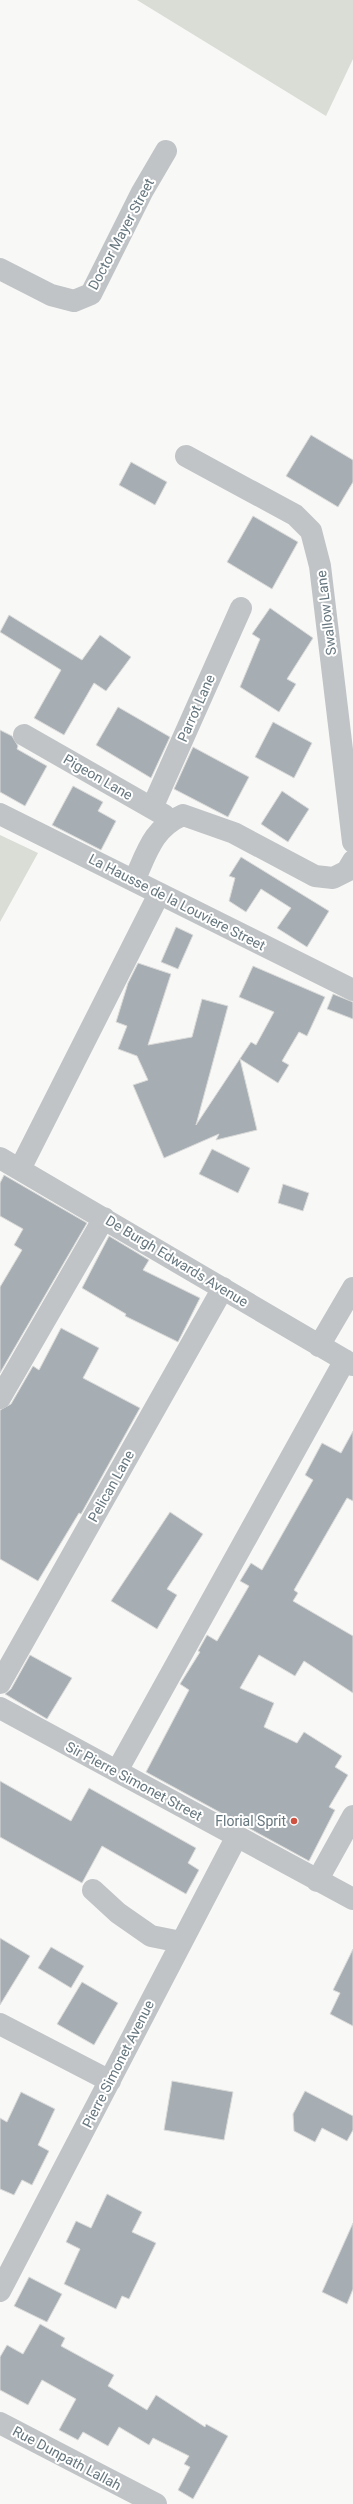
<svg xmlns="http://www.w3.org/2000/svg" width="353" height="2504" font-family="Roboto,sans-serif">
<rect width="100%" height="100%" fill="#f8f8f6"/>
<path fill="#d9ddd6" d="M137 0H353V59L326 116Z
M0 835 38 853 0 922Z"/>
<path fill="#a6aeb3" stroke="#dadad9" d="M311 435 353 460V482L338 507 286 476Z
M131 462 167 482 155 505 119 485Z
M253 516 298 542 272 589 227 562Z
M270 608 313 638 287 679 296 684 279 712 240 687 260 639 252 634Z
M9 615 82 660 100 635 131 657 106 691 94 683 64 735 34 718 61 670 0 632Z
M118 707 170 737 151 778 96 745Z
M273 722 312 743 294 778 255 757Z
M0 730 12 736 18 746 17 749 47 766 25 806 0 792Z
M193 747 249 777 228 817 174 789Z
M73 786 103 802 98 811 116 821 101 850 52 825Z
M282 791 309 809 288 842 261 824Z
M241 857 329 911 307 947 277 928 291 908 261 889 246 912 229 901 235 878 229 876Z
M176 927 193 935 178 969 161 962Z
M138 963 171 974 148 1045 192 1037 202 999 228 1006 196 1125 251 1042 256 1045 274 1012 239 997 253 966 325 997 307 1036 299 1032 282 1061 289 1065 278 1083 240 1059 257 1130 216 1140 219 1134 164 1158 133 1085 148 1080 137 1056 118 1049 127 1026 116 1022 128 983Z
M333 994 353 1002V1019L327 1009Z
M212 1149 250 1168 238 1193 199 1174Z
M4 1175 87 1223 0 1373V1287L22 1250 14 1245 23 1229 0 1216V1183Z
M283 1184 309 1193 303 1211 278 1203Z
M109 1236 149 1260 143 1270 200 1298 178 1342 125 1316 126 1314 82 1288Z
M61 1328 99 1348 83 1378 140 1408 81 1514 79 1513 38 1581 0 1559V1410L11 1404 33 1366 39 1370Z
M353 1431V1501L347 1498 294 1590 298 1593 293 1601 353 1636V1693L304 1661 295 1676 259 1655 240 1688 274 1703 264 1727 297 1743 304 1732 342 1756 335 1767 348 1775 329 1807 335 1810 309 1861 146 1772 189 1690 180 1684 200 1652 198 1651 207 1635 217 1641 249 1586 240 1581 251 1563 262 1570 313 1480 305 1475 322 1443 341 1453Z
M170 1512 203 1534 167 1589 177 1595 157 1629 111 1601Z
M30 1655 72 1678 47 1719 5 1694 11 1689Z
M0 1781 71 1821 89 1788 196 1848 188 1863 199 1870 186 1894 102 1846 82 1883 0 1837Z
M0 1938 30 1956 0 2005Z
M51 1947 84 1966 71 1988 38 1968Z
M353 1949V2026L330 2014 340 1993 333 1990Z
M82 1982 118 2003 94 2045 57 2024Z
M172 2081 233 2092 224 2140 164 2130Z
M305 2091 353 2116V2130L347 2141 322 2128 315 2142 294 2131 293 2114Z
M21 2092 55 2109 38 2145 49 2151 32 2185 22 2180 14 2195 0 2189V2118L7 2122Z
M107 2194 142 2212 132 2232 156 2243 129 2299 122 2296 116 2309 64 2284 80 2249 66 2242 76 2221 91 2228Z
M353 2223V2289L347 2304 322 2292Z
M29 2277 62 2294 47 2322 14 2306Z
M40 2324 65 2338 61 2346 114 2375 108 2386 147 2410 156 2395 205 2427 206 2424 228 2436 193 2499 178 2490 190 2467 184 2464 189 2456 153 2438 149 2445 119 2427 108 2446 83 2432 78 2440 59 2430 76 2399 42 2380 28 2405 0 2390V2357L7 2345 23 2354Z"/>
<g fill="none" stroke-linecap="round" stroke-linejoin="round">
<path stroke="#c0c4c7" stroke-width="22" d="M0 269 51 295 74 301 91 294 142 192 166 151
M186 456 295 515 311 531 320 566 353 842
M24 735 164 815
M152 808 241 608
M0 814 353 990
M134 881C147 852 153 828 183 815L234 833 315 876 333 878 347 871 353 861
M0 1158 353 1365
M20 1169 159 894
M319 1346 353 1288
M0 1398 104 1218
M0 1683 223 1288
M0 1708 353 1899
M117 1771 345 1360
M317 1881 353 1816
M93 1890 118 1913 151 1936 181 1942
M0 2024 110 2081
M0 2291 237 1836
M0 2423 156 2504"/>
</g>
<circle fill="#cf5240" stroke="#fff" stroke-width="1.5" cx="294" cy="1821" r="4"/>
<g text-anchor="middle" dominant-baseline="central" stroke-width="4" stroke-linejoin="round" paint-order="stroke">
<g font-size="14" fill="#66767e" stroke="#fff">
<text transform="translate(121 234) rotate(-62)">Doctor Mayer Street</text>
<text transform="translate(326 613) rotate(-97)">Swallow Lane</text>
<text transform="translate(196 708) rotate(-66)">Parrot Lane</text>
<text transform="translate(98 777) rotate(30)">Pigeon Lane</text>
<text transform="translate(177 902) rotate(27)">La Hausse de la Louviere Street</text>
<text transform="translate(177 1261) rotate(31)">De Burgh Edwards Avenue</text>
<text transform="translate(111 1486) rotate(-61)">Pelican Lane</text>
<text transform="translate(134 1781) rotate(28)">Sir Pierre Simonet Street</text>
<text transform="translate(118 2064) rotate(-63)">Pierre Simonet Avenue</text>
<text transform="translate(67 2458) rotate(28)">Rue Dunpath Lallah</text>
</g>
<g font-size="14" fill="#66767e" stroke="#fff" text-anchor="end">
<text x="286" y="1821">Florial Sprit</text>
</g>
</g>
</svg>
